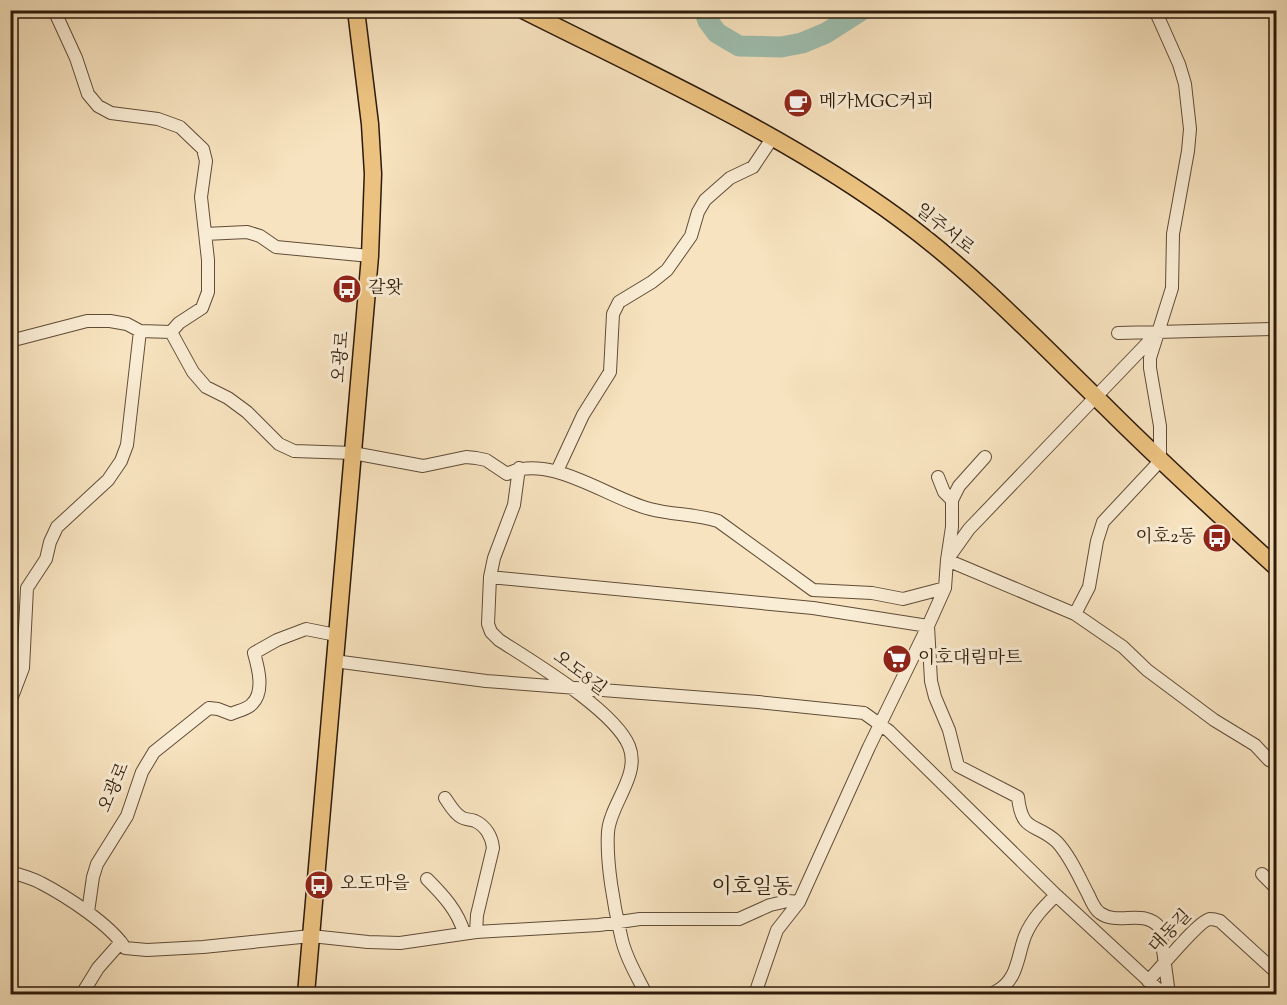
<svg xmlns="http://www.w3.org/2000/svg" width="1287" height="1005" font-family="'Sorts Mill Goudy','Noto Serif KR',serif">
<rect width="100%" height="100%" fill="#f7e3bf"/>
<filter id="stains"><feTurbulence type="fractalNoise" baseFrequency=".00333" numOctaves="4"/><feColorMatrix values="0 0 0 0 .2 0 0 0 0 .09 0 0 0 0 .02 0 0 0 .5 -.17"/></filter>
<radialGradient id="worn" r=".72"><stop offset=".6" stop-color="#630" stop-opacity="0"/><stop offset="1" stop-color="#630" stop-opacity=".3"/></radialGradient>
<g fill="none" stroke-linecap="round" stroke-linejoin="round">
<path stroke="#9dbeaf" stroke-width="21" d="M704 10 708 21 717 33 739 46 781 47 802 43 826 33 862 10"/>
<g stroke="#604c37" stroke-width="14">
<path id="minor" d="M54 10 76 58 88 94 98 106 111 113 158 119 180 127 203 149 206 161 201 197 208 260V292L202 308 179 323 171 332
M205 234 247 232 260 236 276 247 370 256
M171 332 193 372 206 387 228 398 247 412 279 444 294 451 353 453 423 466 466 457 476 458 486 460 507 474C549 452 609 499 650 509 673 515 696 514 718 521L813 590 872 593 903 599 945 588
M1118 333 1276 329
M10 341 87 321H110L127 324 140 331 171 332
M985 457 959 486 952 500V527L947 560 1075 614 1123 647 1147 670 1214 720 1255 745 1269 760 1276 763
M519 468 514 505 494 558 490 577 488 624 491 632 499 640C533 662 614 710 629 746 641 775 610 804 608 832 606 862 614 907 621 936 625 956 637 976 646 994
M557 471 583 415 610 372 613 314 619 302 652 282 667 270 691 236 698 212 705 200 730 178 753 167 773 137
M938 477 944 492 952 500
M490 577 813 608 928 626 931 681 935 697 949 730 958 766 1018 797C1022 834 1036 822 1057 842 1070 856 1079 877 1088 894 1091 900 1094 909 1100 913 1118 926 1145 908 1160 928L1169 994
M1075 614 1089 587 1097 541 1103 522 1160 461V426L1150 368V358L1172 288 1173 234 1188 151 1190 129 1185 84 1179 64 1155 10
M334 661 486 681 758 702 864 713 889 731 1056 895 1163 994
M10 702 23 668 27 588 46 559 50 542 57 527 108 480 121 461 127 445 140 331
M445 798C450 805 454 813 461 817 465 820 470 819 475 821 486 826 492 837 493 848L477 915 476 932
M10 872C21 875 32 878 41 883 66 896 111 925 125 948L147 950 203 947 311 936 368 942 400 943 476 932 599 925 640 919H739L770 905 788 901 799 902 869 747 928 626 945 588 947 560 969 529 1158 332
M1262 874 1276 888
M427 879C443 895 458 911 464 933
M88 912 93 877 97 864 127 816 142 772 154 752 209 708 218 709 231 714C237 711 248 709 252 704 265 692 258 667 254 653L277 640 306 629 336 635
M1148 981C1159 970 1199 920 1210 919 1214 919 1217 920 1220 921L1276 972
M995 992C1018 981 1017 957 1025 936 1032 919 1044 907 1056 895
M82 994 98 968 121 942
M755 994 777 930 799 902"/>
</g>
<g stroke="#2d1a0a" stroke-width="19">
<path id="major" d="M523 10C652 75 784 134 900 219 976 275 1040 343 1107 408 1162 463 1219 515 1276 567
M306 994 370 256 373 174 370 124 356 10"/>
</g>
<use href="#minor" stroke="#faedd5" stroke-width="12"/>
<use href="#major" stroke="#ecc280" stroke-width="16"/>
</g>
<defs>
<g id="cafe-disc" transform="scale(1.5)"><circle r="9.5" fill="#8f2418" stroke="#faedd5"/><path d="M-5.5-4.5H6V0H3Q3 3.5 0 3.5H-2.5Q-5.5 3.5-5.5 0ZM3-3.2v2h1.7v-2ZM-6 4.5H4V6H-6Z" fill="#fff"/></g>
<g id="bus-disc" transform="scale(1.5)"><circle r="9.5" fill="#8f2418" stroke="#faedd5"/><path d="M-5-6H5V4H4V6H2V4H-2V6H-4V4H-5ZM-3.5-4V0h7V-4ZM-3.5 1.2v1.5H-2V1.2ZM2 1.2v1.5H3.5V1.2Z" fill="#fff"/></g>
<g id="supermarket-disc" transform="scale(1.5)"><circle r="9.5" fill="#8f2418" stroke="#faedd5"/><path d="M-6-5.5h2.5l.6 2H6L4.5 2H-2.5L-4.4-4H-6ZM-1.5 3.2a1.3 1.3 0 1 0 .1 0ZM3 3.2a1.3 1.3 0 1 0 .1 0Z" fill="#fff"/></g>
</defs>
<g fill-rule="evenodd">
<use href="#cafe-disc" x="798" y="103"/>
<use href="#bus-disc" x="347" y="289"/>
<use href="#bus-disc" x="1217" y="538"/>
<use href="#supermarket-disc" x="897" y="659"/>
<use href="#bus-disc" x="319" y="885"/>
</g>
<g text-anchor="middle" dominant-baseline="central" stroke-width="6" stroke-linejoin="round" paint-order="stroke">
<g font-size="18" fill="#2d1a0a" stroke="#faedd5" text-anchor="start">
<text x="819" y="103">메가MGC커피</text>
<text x="368" y="289">갈왓</text>
<text x="1196" y="538" text-anchor="end">이호2동</text>
<text x="918" y="659">이호대림마트</text>
<text x="340" y="885">오도마을</text>
</g>
<g font-size="18" fill="#2d1a0a" stroke="#faedd5">
<text transform="translate(944 230) rotate(39)">일주서로</text>
<text transform="translate(342 357) rotate(-85)">오광로</text>
<text transform="translate(579 674) rotate(37)">오도8길</text>
<text transform="translate(115 788) rotate(-67)">오광로</text>
<text transform="translate(1171 932) rotate(-46)">대동길</text>
</g>
<g font-size="21" fill="#2d1a0a" stroke="#faedd5">
<text x="752" y="888">이호일동</text>
</g>
</g>
<rect width="1287" height="1005" fill="none" stroke="#f7e3bf" stroke-width="36"/>
<rect x="12" y="12" width="1263" height="981" fill="none" stroke="#2d1a0a" stroke-width="3"/>
<rect x="18" y="18" width="1251" height="969" fill="none" stroke="#2d1a0a" stroke-width="1.5"/>
<rect width="100%" height="100%" filter="url(#stains)"/>
<rect width="100%" height="100%" fill="url(#worn)"/>
</svg>
